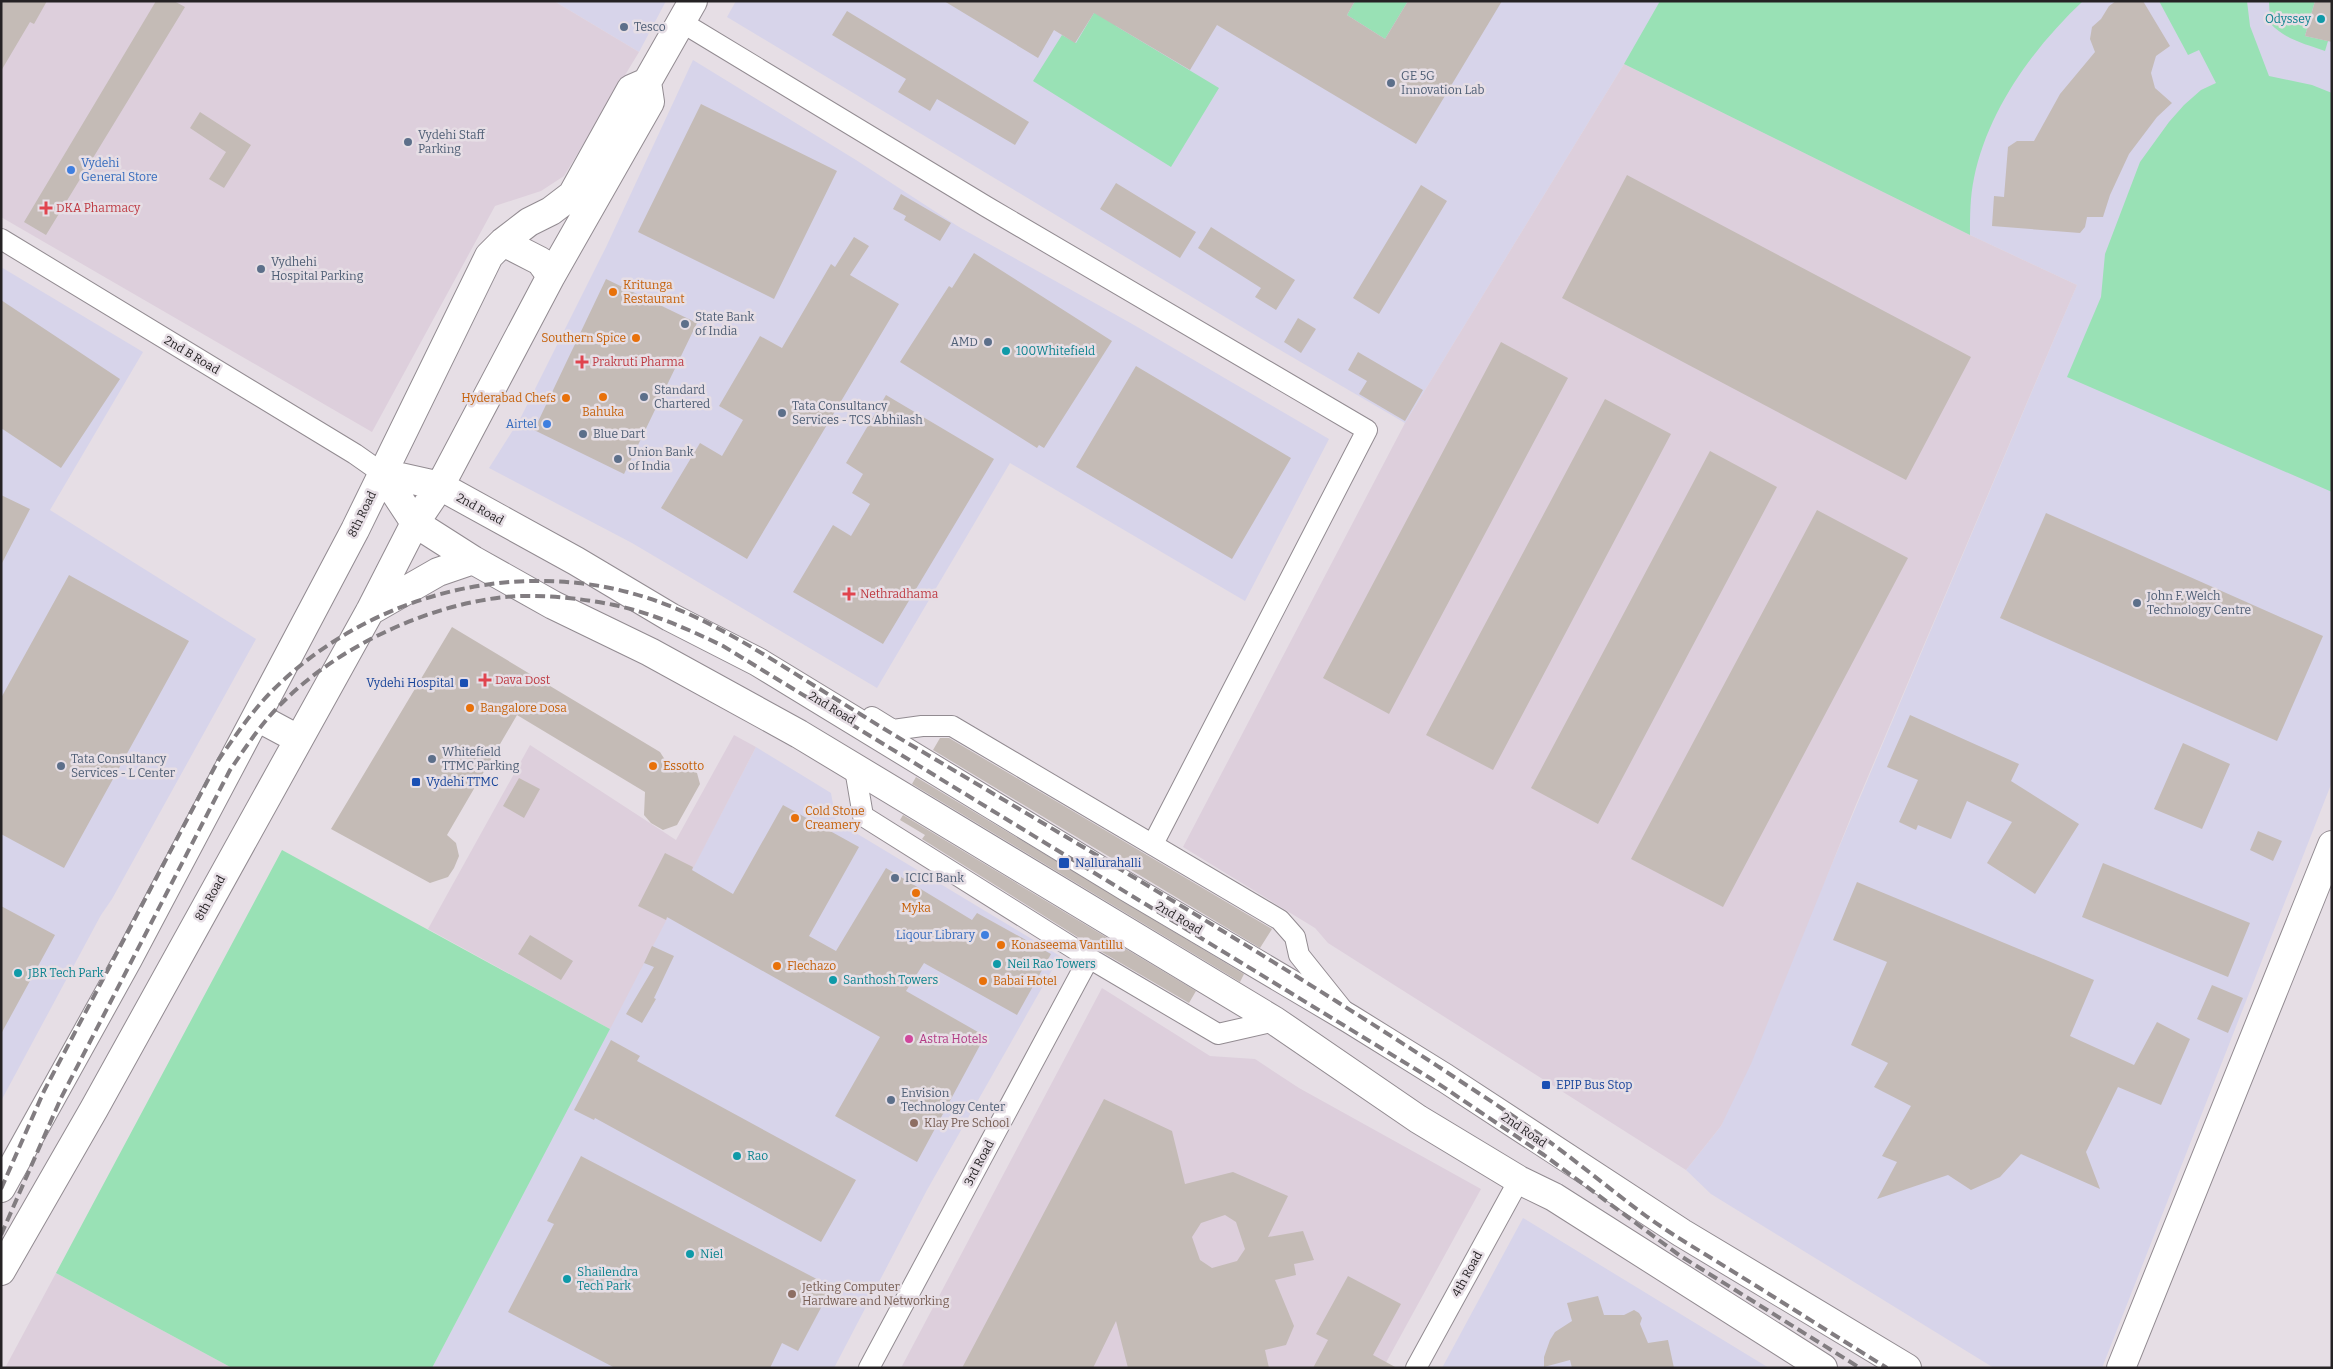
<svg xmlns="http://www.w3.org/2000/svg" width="2333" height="1369" font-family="Bitter,serif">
<rect width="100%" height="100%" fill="#e6dee5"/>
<path fill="#d7d4ea" d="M554 1H666L639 52Z
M736 1H2332V782L2102 1368H1994L1711 1194 1686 1170 1721 1126 2077 285 1970 235 1624 64 1405 423 1275 347 727 17Z
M693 60 856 160 959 227 1134 325 1329 439 1245 601 1010 463 877 688 632 543 489 468 520 419 607 245Z
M1 267 143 352 50 510 256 639 112 899 101 915 1 1101Z
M756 747 831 793 836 821 1060 956 927 1190 834 1368H432Z
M1523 1218 1769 1368H1442Z"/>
<path fill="#ddcfdc" d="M1 1H554L639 52 564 176 541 191 495 206 372 432 1 217Z
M1624 64 1970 235 2077 285 1855 807 1751 1064 1721 1126 1686 1170 1328 943 1315 928 1183 847 1405 423Z
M734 735 756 747 610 1029 428 929 530 745 676 840Z
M1102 988 1210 1056 1255 1059 1299 1088 1481 1189 1383 1368H901Z
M56 1273 232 1368H5Z"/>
<path fill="#99e1b5" d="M1101 1 1116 26 1219 88 1171 167 1033 81 1062 35 1076 43Z
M1355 1H1408L1385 39 1347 15Z
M1660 1H2083C2033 48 1988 110 1974 178 1970 197 1970 216 1970 235L1624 64Z
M2159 1H2247L2250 26 2269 76 2312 85 2332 93V492L2067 377 2101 297 2105 254 2140 162 2169 122 2184 105 2201 90 2216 83 2199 50 2188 55Z
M2269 1H2315L2305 36 2328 41 2325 51C2305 44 2284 39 2270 23Z
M282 850 610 1029 432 1368H232L56 1273Z"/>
<path fill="#c4bbb6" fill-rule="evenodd" d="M1 1H47L34 24 30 22 1 71Z
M156 1H174L185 7 46 235 24 222Z
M944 1H1355L1347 15 1385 39 1408 1H1502L1416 144 1217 25 1190 70 1094 13 1075 43 1054 30 1038 58Z
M2116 1H2143L2170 46 2156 56 2151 73 2155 88 2172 103 2157 117 2129 154 2110 195 2103 217H2087L2085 227 2080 233 1992 226 1994 196 2004 197 2008 147 2017 141H2034L2060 94 2095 52 2090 39 2092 27 2101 19 2109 6Z
M2315 1H2332V42L2305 36Z
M847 11 1029 122 1015 145 937 99 930 111 898 92 906 79 832 35Z
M701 104 837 171 774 299 638 232Z
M200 112 251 145 224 188 209 179 226 152 190 128Z
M1627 175 1971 357 1906 480 1562 298Z
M1116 183 1196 232 1180 258 1100 209Z
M1421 185 1447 201 1379 314 1353 298Z
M901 194 951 223 940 241 904 220 906 216 893 209Z
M1211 227 1295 280 1276 310 1255 297 1261 288 1198 248Z
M854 237 869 246 850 275 899 304 747 559 661 508 700 443 722 456 743 420 719 406 760 336 782 348 831 264 835 267Z
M974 253 1112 341 1044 448 1039 445 1037 448 900 362 949 286 952 288Z
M606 279 697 323 624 474 534 430Z
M1 300 120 379 61 468 1 428Z
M1298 318 1316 329 1301 353 1284 342Z
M1501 342 1568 378 1389 714 1323 678Z
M1358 352 1423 390 1405 421 1359 394 1367 381 1348 370Z
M1136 366 1291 458 1232 559 1076 467Z
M886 395 994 459 883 644 793 592 833 525 851 536 870 504 852 493 863 474 846 463Z
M1605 399 1671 434 1493 770 1426 735Z
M1710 451 1777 487 1598 824 1531 788Z
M1 495 30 509 1 565Z
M1817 510 1908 558 1723 907 1631 859Z
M2046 513 2323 636 2277 741 2000 618Z
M69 575 189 641 64 868 1 834V698Z
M452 627 660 752 669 766H686L697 773 700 784 677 825 663 830 651 823 644 815 645 792 517 715 447 835 456 843 459 856 454 868 448 877 430 883 331 829Z
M1910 715 2019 764 2011 781 2079 824 2035 894 1987 863 2012 822 1967 801 1951 839 1918 825 1916 830 1899 822 1918 780 1887 767Z
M940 738H949L1272 929 1260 948 933 750Z
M2183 743 2230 764 2202 829 2154 809Z
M916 777 1244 974 1240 982 912 784Z
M519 778 540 789 524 818 503 806Z
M783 805 859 847 809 936 836 951 886 868 972 920 977 913 1051 954 1017 1015 924 963 906 991 985 1036 917 1162 835 1116 880 1037 667 917 666 920 638 906 665 853 693 867 692 870 733 894Z
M903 815 1196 991 1189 1003 1095 948 922 839 925 835 900 820Z
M2258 831 2282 841 2273 861 2250 850Z
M2103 863 2250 923 2228 977 2082 917Z
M1857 882 2094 980 2070 1036 2134 1065 2157 1022 2190 1039 2161 1105 2118 1087 2086 1152 2100 1189 2021 1154 2000 1177 1971 1190 1948 1175 1877 1199 1897 1162 1882 1156 1911 1106 1874 1087 1888 1063 1851 1045 1887 962 1833 940Z
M1 906 55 935 1 1034Z
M530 935 573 961 561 980 518 954Z
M652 946 674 956 654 998 656 999 642 1023 626 1014 654 967 644 963Z
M2212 985 2243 998 2228 1033 2197 1019Z
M611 1040 640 1056 637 1061 856 1180 821 1242 595 1118 594 1120 574 1110Z
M1104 1099 1172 1131 1185 1184 1233 1172 1288 1196 1268 1237 1303 1231 1314 1260 1294 1264 1296 1275 1275 1280 1294 1326 1286 1345 1265 1350 1269 1368H1128L1116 1321 1093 1368H962ZM1225 1215 1236 1222 1245 1249 1237 1261 1212 1268 1200 1260 1192 1237 1201 1223Z
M581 1156 832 1287 798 1351 782 1343 770 1368H615L508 1312 554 1224 547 1221Z
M1348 1276 1401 1304 1373 1355 1397 1368H1313L1328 1340 1316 1334Z
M1598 1296 1604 1315H1624L1634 1310 1639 1313 1642 1318 1640 1324 1648 1343 1668 1340 1674 1368H1572L1570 1360 1544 1367V1357L1550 1340 1555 1332 1572 1321 1567 1303Z"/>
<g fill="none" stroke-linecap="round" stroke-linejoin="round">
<g stroke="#928b91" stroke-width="22">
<path id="street" d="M683 23 987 207 1367 430 1153 844
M1 239 355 454 382 473
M872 717 893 730 922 726H952L1280 920 1295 937 1299 955 1343 1010
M855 769 863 816 1089 958 1218 1034 1275 1021
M869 1368 1089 958
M1416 1368 1519 1180"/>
</g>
<g stroke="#928b91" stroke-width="30">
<path id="secondary" d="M503 242 540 261 551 276
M382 473 440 486 576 561 670 617 758 662 1127 887 1350 1019 1445 1078 1682 1233 1907 1368
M382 473 415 523 473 560 553 605 650 652 799 734 1275 1021 1418 1119 1519 1180 1554 1197 1823 1368
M370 611 438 572 473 560
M257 717 298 739
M1 1188 128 959 355 530 489 256 503 242 529 222 551 211 572 195 631 89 647 82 693 1
M1 1271 94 1109 370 611 415 523 440 486 551 276 650 102 647 82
M2121 1368 2332 845"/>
</g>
<use href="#street" stroke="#fff" stroke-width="20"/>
<use href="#secondary" stroke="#fff" stroke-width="28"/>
<path stroke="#827d81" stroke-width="4" stroke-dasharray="10 5" stroke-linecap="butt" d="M1 1189 44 1091 219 759C236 735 252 711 273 690 353 611 467 571 578 583 664 592 730 633 802 678 844 704 885 730 928 755 1100 857 1272 958 1439 1067 1469 1087 1499 1106 1529 1127 1569 1155 1607 1187 1646 1216 1675 1237 1707 1255 1737 1274 1787 1305 1837 1337 1887 1368
M1 1235 61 1098 230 770C246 747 262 722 283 702 338 647 427 605 505 597 538 594 581 598 614 605 652 613 688 629 723 646L1430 1078 1544 1155 1679 1255 1860 1368"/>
</g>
<g fill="#0f9aa8" stroke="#e6dee5" stroke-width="2">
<circle cx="2321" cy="19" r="5"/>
<circle cx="1006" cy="351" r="5"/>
<circle cx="997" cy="964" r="5"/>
<circle cx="18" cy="973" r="5"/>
<circle cx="833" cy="980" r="5"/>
<circle cx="737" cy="1156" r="5"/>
<circle cx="690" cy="1254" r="5"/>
<circle cx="567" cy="1279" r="5"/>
</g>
<g fill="#5c6f8a" stroke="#e6dee5" stroke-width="2">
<circle cx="624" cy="27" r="5"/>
<circle cx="1391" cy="83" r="5"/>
<circle cx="408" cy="142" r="5"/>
<circle cx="261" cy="269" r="5"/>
<circle cx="685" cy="324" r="5"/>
<circle cx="988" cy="342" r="5"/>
<circle cx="644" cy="397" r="5"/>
<circle cx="782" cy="413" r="5"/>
<circle cx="583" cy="434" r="5"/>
<circle cx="618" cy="459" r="5"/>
<circle cx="2137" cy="603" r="5"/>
<circle cx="432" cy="759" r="5"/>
<circle cx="61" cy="766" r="5"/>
<circle cx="895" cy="878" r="5"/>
<circle cx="891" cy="1100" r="5"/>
</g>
<g fill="#3f7fe0" stroke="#e6dee5" stroke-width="2">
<circle cx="71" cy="170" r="5"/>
<circle cx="547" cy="424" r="5"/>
<circle cx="985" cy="935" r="5"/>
</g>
<g fill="#e0444e" stroke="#e6dee5" stroke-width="2">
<path d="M43.5 200.5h5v5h5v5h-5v5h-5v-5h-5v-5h5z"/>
<path d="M579.5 354.5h5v5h5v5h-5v5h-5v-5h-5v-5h5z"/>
<path d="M846.5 586.5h5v5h5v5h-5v5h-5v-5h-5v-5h5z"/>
<path d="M482.5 672.5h5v5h5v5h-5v5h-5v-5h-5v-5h5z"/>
</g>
<g fill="#e8710a" stroke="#e6dee5" stroke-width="2">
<circle cx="613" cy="292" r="5"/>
<circle cx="636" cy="338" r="5"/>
<circle cx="603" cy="397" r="5"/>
<circle cx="566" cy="398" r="5"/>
<circle cx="470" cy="708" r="5"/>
<circle cx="653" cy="766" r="5"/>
<circle cx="795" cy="818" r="5"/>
<circle cx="916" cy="893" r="5"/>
<circle cx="1001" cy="945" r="5"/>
<circle cx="777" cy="966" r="5"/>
<circle cx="983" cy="981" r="5"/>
</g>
<g fill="#1a4fb4" stroke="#e6dee5" stroke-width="2">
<rect x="459" y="678" width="10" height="10" rx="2.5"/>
<rect x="411" y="777" width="10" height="10" rx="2.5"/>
<rect x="1058" y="857" width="12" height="12" rx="2.5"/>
<rect x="1541" y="1080" width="10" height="10" rx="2.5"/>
</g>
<circle fill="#d1479c" stroke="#e6dee5" stroke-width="2" cx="909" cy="1039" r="5"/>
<g fill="#8d6e63" stroke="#e6dee5" stroke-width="2">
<circle cx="914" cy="1123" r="5"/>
<circle cx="792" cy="1294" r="5"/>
</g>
<g text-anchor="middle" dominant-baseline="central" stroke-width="5" stroke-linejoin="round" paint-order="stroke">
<g font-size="12" fill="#0d838f" stroke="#e6dee5" text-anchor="start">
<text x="2311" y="19" text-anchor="end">Odyssey</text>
<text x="1016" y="351">100Whitefield</text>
<text x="1007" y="964">Neil Rao Towers</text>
<text x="28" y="973">JBR Tech Park</text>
<text x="843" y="980">Santhosh Towers</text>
<text x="747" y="1156">Rao</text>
<text x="700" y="1254">Niel</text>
<text x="577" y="1272">Shailendra<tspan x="577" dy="14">Tech Park</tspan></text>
</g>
<g font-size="12" fill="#4e5e75" stroke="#e6dee5" text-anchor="start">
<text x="634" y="27">Tesco</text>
<text x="1401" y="76">GE 5G<tspan x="1401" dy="14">Innovation Lab</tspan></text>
<text x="418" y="135">Vydehi Staff<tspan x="418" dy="14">Parking</tspan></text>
<text x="271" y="262">Vydhehi<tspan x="271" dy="14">Hospital Parking</tspan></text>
<text x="695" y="317">State Bank<tspan x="695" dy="14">of India</tspan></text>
<text x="978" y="342" text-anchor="end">AMD</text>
<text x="654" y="390">Standard<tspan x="654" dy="14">Chartered</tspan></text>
<text x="792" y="406">Tata Consultancy<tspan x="792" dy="14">Services - TCS Abhilash</tspan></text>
<text x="593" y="434">Blue Dart</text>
<text x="628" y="452">Union Bank<tspan x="628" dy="14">of India</tspan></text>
<text x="2147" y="596">John F. Welch<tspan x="2147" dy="14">Technology Centre</tspan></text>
<text x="442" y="752">Whitefield<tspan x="442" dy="14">TTMC Parking</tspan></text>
<text x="71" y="759">Tata Consultancy<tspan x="71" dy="14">Services - L Center</tspan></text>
<text x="905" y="878">ICICI Bank</text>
<text x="901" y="1093">Envision<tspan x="901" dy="14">Technology Center</tspan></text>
</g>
<g font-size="12" fill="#366cbe" stroke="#e6dee5" text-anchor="end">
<text x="81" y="163" text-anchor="start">Vydehi<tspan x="81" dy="14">General Store</tspan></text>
<text x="537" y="424">Airtel</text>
<text x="975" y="935">Liqour Library</text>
</g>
<g font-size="12" fill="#be3a42" stroke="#e6dee5" text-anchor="start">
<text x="56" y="208">DKA Pharmacy</text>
<text x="592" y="362">Prakruti Pharma</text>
<text x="860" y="594">Nethradhama</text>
<text x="495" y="680">Dava Dost</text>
</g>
<g font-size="12" fill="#c56008" stroke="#e6dee5" text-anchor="start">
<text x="623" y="285">Kritunga<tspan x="623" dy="14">Restaurant</tspan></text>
<text x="626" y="338" text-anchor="end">Southern Spice</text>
<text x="556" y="398" text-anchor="end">Hyderabad Chefs</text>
<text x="603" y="412" text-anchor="middle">Bahuka</text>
<text x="480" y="708">Bangalore Dosa</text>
<text x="663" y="766">Essotto</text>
<text x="805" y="811">Cold Stone<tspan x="805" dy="14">Creamery</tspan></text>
<text x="916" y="908" text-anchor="middle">Myka</text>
<text x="1011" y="945">Konaseema Vantillu</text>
<text x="787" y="966">Flechazo</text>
<text x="993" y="981">Babai Hotel</text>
</g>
<g font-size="12" fill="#252224" stroke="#e6dee5">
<text transform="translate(192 355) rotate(31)">2nd B Road</text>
<text transform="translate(480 509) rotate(29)">2nd Road</text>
<text transform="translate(362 514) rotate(-64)">8th Road</text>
<text transform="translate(832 708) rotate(31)">2nd Road</text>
<text transform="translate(210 898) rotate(-61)">8th Road</text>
<text transform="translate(1179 918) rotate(31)">2nd Road</text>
<text transform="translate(1524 1130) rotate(34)">2nd Road</text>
<text transform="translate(979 1163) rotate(-62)">3rd Road</text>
<text transform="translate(1467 1274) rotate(-61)">4th Road</text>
</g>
<g font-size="12" fill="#164399" stroke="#e6dee5" text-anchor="start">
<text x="454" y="683" text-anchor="end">Vydehi Hospital</text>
<text x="426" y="782">Vydehi TTMC</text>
<text x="1075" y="863">Nallurahalli</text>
<text x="1556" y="1085">EPIP Bus Stop</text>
</g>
<g font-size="12" fill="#b23c85" stroke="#e6dee5" text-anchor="start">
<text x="919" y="1039">Astra Hotels</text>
</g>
<g font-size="12" fill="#785e54" stroke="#e6dee5" text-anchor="start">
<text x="924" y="1123">Klay Pre School</text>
<text x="802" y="1287">Jetking Computer<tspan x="802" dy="14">Hardware and Networking</tspan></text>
</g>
</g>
<rect width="2333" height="1369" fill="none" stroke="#252224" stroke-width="5"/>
</svg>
